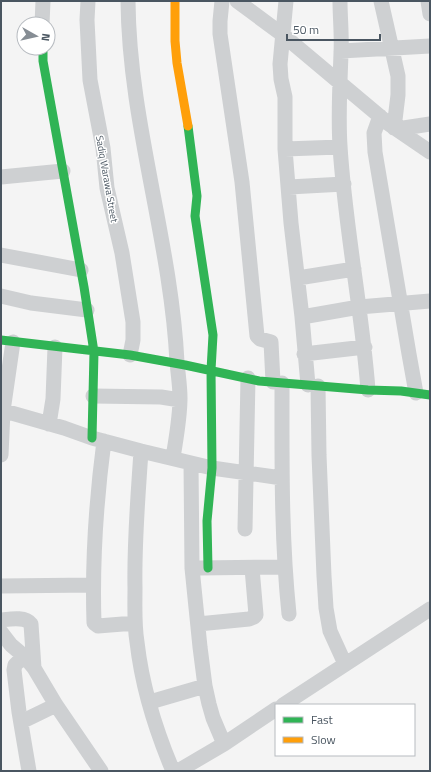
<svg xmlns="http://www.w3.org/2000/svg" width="431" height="772" font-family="'Titillium Web',sans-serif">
<rect width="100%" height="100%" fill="#f4f4f4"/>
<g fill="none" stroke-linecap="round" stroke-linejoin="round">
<path stroke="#ced0d2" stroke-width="15" d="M88 1 87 20 90 80 103 148 107 188 122 253 133 322V340L130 355
M128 1C129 123 171 240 177 362 178 374 180 386 180 398 180 418 176 438 173 458
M222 1 220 21V34L242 182 257 336 260 339 271 342 273 382
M237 1 283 35 389 124 430 152
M286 1 280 64 281 79 285 97V149L291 223 302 317 308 385
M340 1C340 18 342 35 341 53 340 84 338 115 340 146 345 228 362 309 368 390
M381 1 398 76V95L394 128
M428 1 430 14
M42 24 43 1
M341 51 430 46
M380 116 374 133 375 152 409 354 416 393
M397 129 430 124
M285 149 340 147
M1 177 63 171
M289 187 344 184
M1 255 81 270
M298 278 354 269
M1 296 31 303 87 310
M302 317 359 307 430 301
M304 354 365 347
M282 383C282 460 281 537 289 614
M318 386 319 455 324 576 326 608 330 631 345 664
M93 396 161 397 180 400
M1 410 64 428 92 438 141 451 212 468 282 478
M49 424 53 399 55 347
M104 441C96 502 92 562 94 623L98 626 135 623
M141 451C138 497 134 542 135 588 135 606 134 624 137 642 142 686 156 731 173 771
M1 455 3 411 13 342
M191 463 192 568 200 647 205 686 209 704 213 718 224 744
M245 529 248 378
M199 568 285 567
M1 586 93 585
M1 620C10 619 25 616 31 624L34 668
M198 624 249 619 254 617 256 615 252 568
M1 632 11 645 24 656 34 668 56 705 101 771
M24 656 15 665 14 670 19 712 29 771
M150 702 205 686
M283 705 430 609
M21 722 56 705
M178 771 224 744 276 709"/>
<path stroke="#30b455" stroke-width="9" d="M43 48V61L84 287 94 352 92 438
M188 126 197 196 195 216 213 335 211 370 212 468 207 521 208 568
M1 340 130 355 185 365 259 381 368 390 401 391 430 395"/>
<path stroke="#ff9f0a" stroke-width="9" d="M175 1V41L177 63 188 126"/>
</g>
<g text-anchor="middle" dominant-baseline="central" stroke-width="3" stroke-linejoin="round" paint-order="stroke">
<g font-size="10" fill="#4a5661" stroke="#fff">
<text transform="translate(107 179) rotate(80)">Sadiq Warawa Street</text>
</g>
</g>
<rect width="431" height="772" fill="none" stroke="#4a5661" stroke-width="4"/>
<rect x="275" y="704" width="140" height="52" fill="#ffffff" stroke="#b7bbc0"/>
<rect x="283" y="717" width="20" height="6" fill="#30b455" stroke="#b7bbc0"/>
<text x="311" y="724" font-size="12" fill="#4a5661">Fast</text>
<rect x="283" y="737" width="20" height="6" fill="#ff9f0a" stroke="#b7bbc0"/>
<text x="311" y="744" font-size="12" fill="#4a5661">Slow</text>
<g transform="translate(36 36) rotate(98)"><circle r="19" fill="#ffffff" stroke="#b7bbc0"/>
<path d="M0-3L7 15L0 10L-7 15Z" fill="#868d94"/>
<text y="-6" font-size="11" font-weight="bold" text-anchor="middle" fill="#4a5661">N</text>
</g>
<path d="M287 34v6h93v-6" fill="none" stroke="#4a5661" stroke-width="2"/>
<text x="293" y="34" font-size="12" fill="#4a5661" stroke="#ffffff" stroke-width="3" paint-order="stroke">50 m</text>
</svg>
